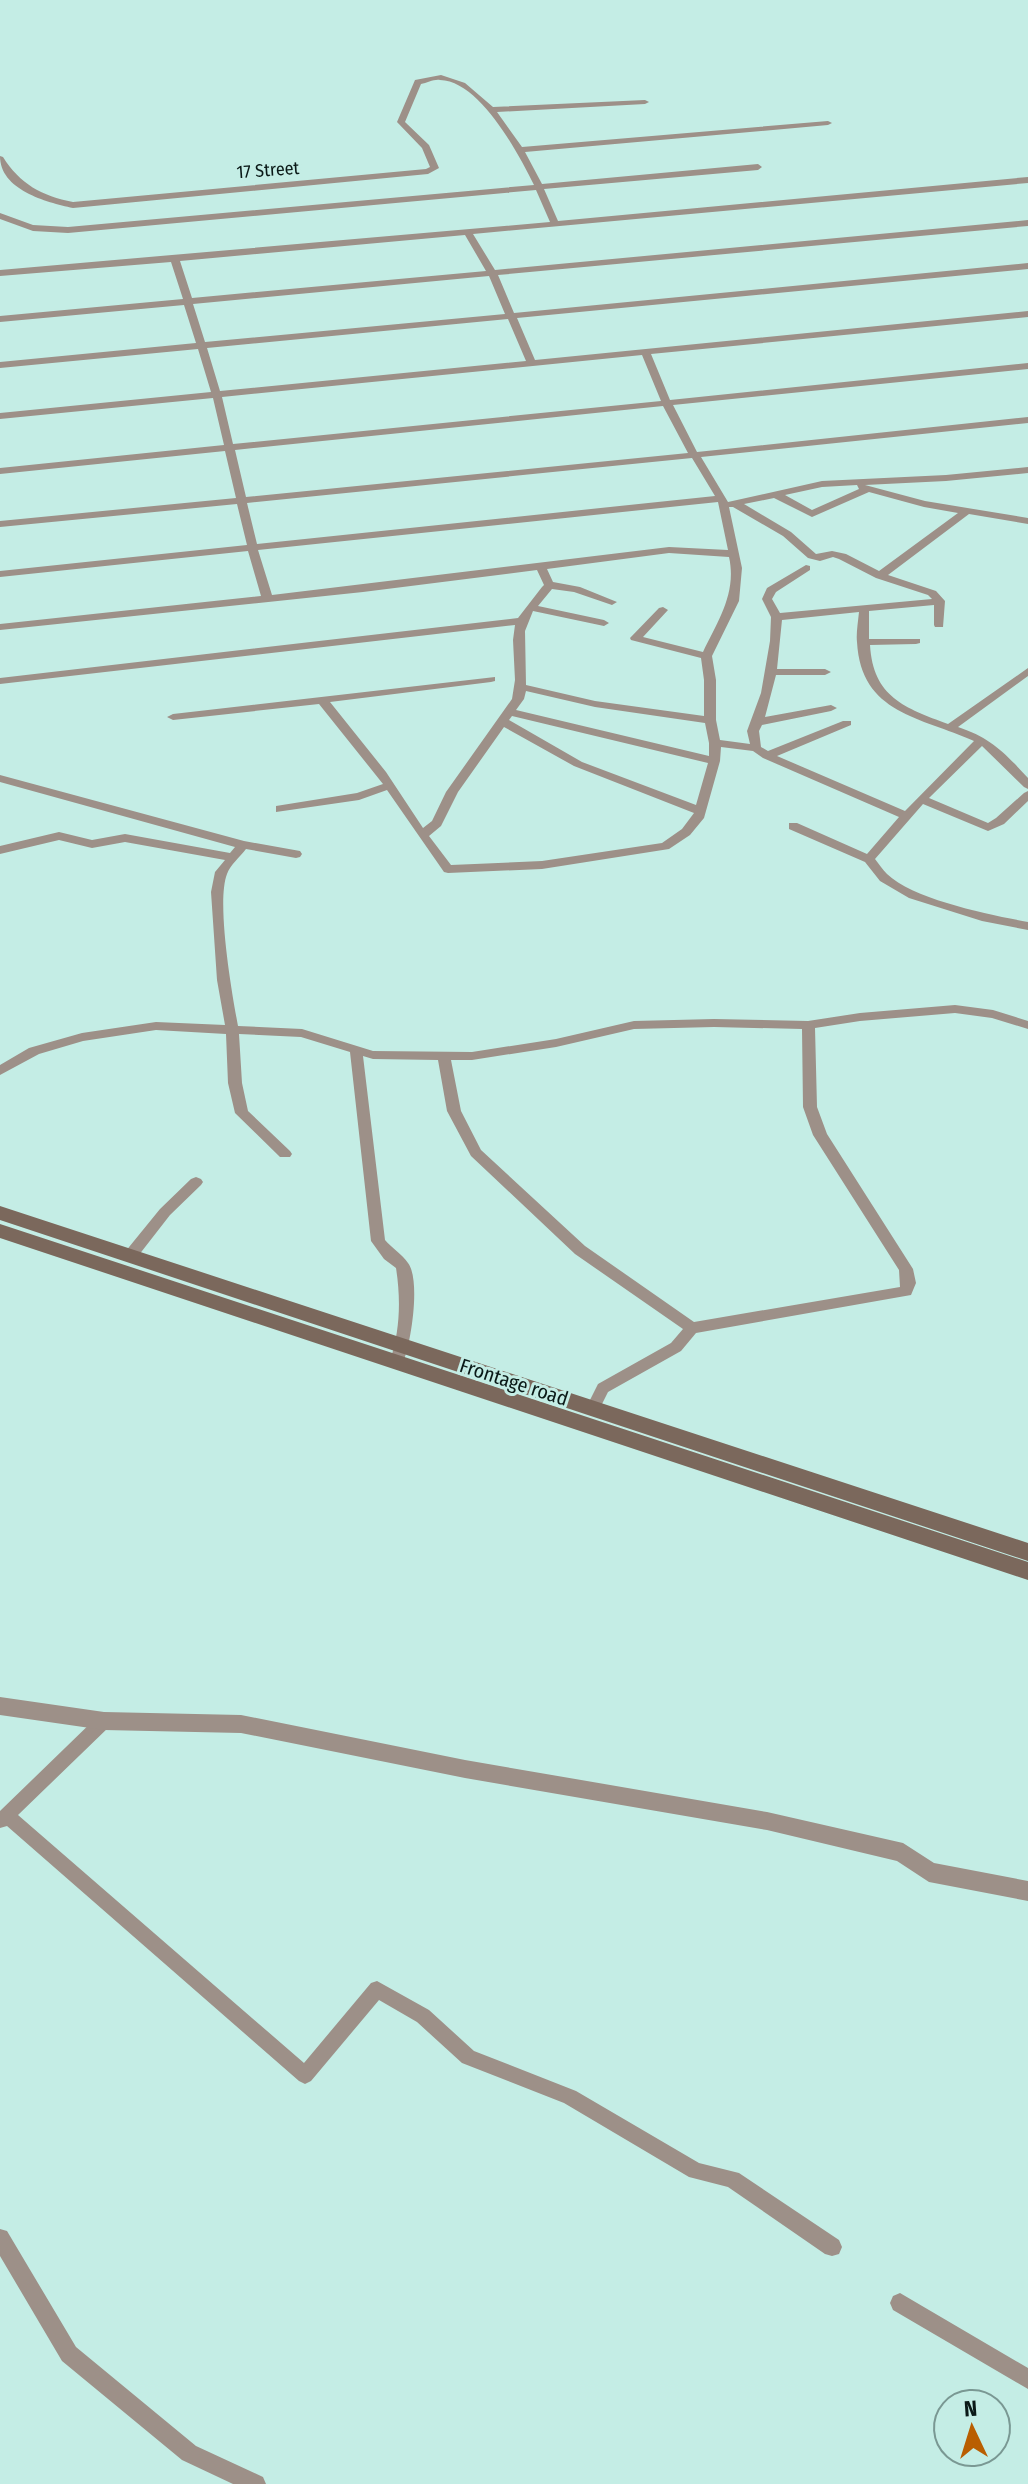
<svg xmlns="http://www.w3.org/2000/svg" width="1028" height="2484" font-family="'Fira Sans Condensed',sans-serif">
<rect width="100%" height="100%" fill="#c4ede5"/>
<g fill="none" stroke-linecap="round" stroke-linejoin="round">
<path fill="#9d9088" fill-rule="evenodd" d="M441 75 465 83 493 107 645 100 649 102 645 104 497 112 522 147 828 121 832 123 828 125 525 152 542 184 758 164 762 167 758 170 544 189 558 221 1028 177V183L473 234 495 270 1028 220V226L498 275 514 313 1028 263V269L517 318 535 360 1028 311V317L651 354 670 400 1028 363V369L673 405 697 452 1028 417V423L701 457 728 502 822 481 946 475 1028 467V473L946 481 865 485 925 501 1028 518V524L969 514 888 575 936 591 945 601 943 627H935L934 625V605L869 611V639H920V643L916 644 870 645C873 697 905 708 948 724L1028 668V676L958 727C991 738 1005 753 1028 778V789L1024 787 982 746 929 798 988 823 996 818 1024 793 1028 791V801L1004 824 988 831 923 804 875 859C879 864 883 870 887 874 914 900 991 915 1028 922V930L982 921 909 898 880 881 865 862 789 829V823H797L867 854 899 817 763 758 753 751 721 747 720 761 704 818 690 835 669 849 542 869 448 873 444 872 387 790 359 800 276 812V806L357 793 383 784 319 704 173 720 167 717 173 714 495 677V681L491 682 330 702 386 772 423 828 432 821 446 792 512 699 515 680 513 640 515 625 0 684V678L518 618 542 587 544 585 537 570 363 592 0 630V624L261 596 248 551 0 577V571L247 545 237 504 0 527V521L236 498 225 451 0 474V468L224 445 213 398 0 419V413L211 392 198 349 0 368V362L196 343 184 305 0 322V316L183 299 171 262 0 276V270L550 222 536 190 68 233 33 231 0 219V213L33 225 68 227 534 185C518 153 480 81 440 80 434 79 427 83 421 84L405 122 429 145 439 168 428 174 73 208C46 202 0 190 0 156L3 157C20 184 42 196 73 202L426 169 430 167 422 148 397 122 415 80ZM465 235 486 271 192 298 180 261ZM489 276 505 314 205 342 193 304ZM508 319 526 361 220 391 207 348ZM642 355 661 401 233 444 222 397ZM663 406 688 453 246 497 235 450ZM692 458 715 496 257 544 247 503ZM857 485 859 489 812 510 785 495 822 487ZM869 492 924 507 958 513 879 571 846 554 832 551 816 554 791 532 744 504 774 498 812 517ZM718 502 728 550 669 547 272 595 258 550ZM729 507H733L783 536 808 558 820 561 833 557 839 559 876 578 928 595 932 599 780 613 772 599 776 592 810 570V566L806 565 767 588 762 599 771 617 770 641 761 693 747 731 750 744 720 740 716 720V680L712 656 739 601 742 568ZM669 553 729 557C737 593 718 621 703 652L643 637 668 610 663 607 659 608 630 638 631 640 701 658 704 680V716L595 701 526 685 525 631 533 611 604 626 609 623 604 620 538 606 552 589 574 592 612 605 617 602 580 587 553 582 547 569ZM859 612C858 622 856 634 857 642 861 714 921 717 974 741L905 811 777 756 851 725V721H843L768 751 761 747 759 731 762 725 831 711 837 708 831 705 765 717 776 675H825L831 672 825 669H777L782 620ZM526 691 595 707 705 723 709 743V756L516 710 524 699ZM512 716 708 763 696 805 582 762 509 720ZM504 727 574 766 694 813 682 829 662 843 542 861 451 865 429 836 441 826 458 792Z
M0 775 244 841 300 851 302 854 300 857 296 858 246 849C240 857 230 865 227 874 216 902 232 994 238 1026L302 1029 373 1051 472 1052 556 1039 634 1021 714 1019 808 1021 860 1013 955 1005 993 1010 1028 1021V1029L992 1018 955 1013 860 1021 815 1028 817 1107 827 1134 913 1269 916 1283 911 1295 696 1333 681 1351 608 1392 598 1412H588L586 1408 598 1384 671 1343 683 1329 575 1254 471 1156 447 1111 438 1060 373 1059 363 1056 385 1240C392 1248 402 1254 408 1263 421 1280 411 1346 402 1365H392L390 1361C400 1331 401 1300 396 1268L384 1259 371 1241 350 1052 301 1037 239 1034 242 1083 248 1111 290 1151 292 1154 290 1157H280L235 1113 228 1083 226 1034 156 1030 83 1041 39 1054 0 1075V1065L29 1048 82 1033 156 1022 225 1025 217 980 211 892 215 872 225 860 125 842 92 848 59 840 0 854V846L59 832 92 840 125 834 230 853 235 847 0 782ZM714 1027 802 1029 803 1107 813 1135 899 1270 900 1287 694 1322 585 1246 481 1150 461 1111 451 1060H472L556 1047 634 1029Z
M196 1177 201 1179 203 1182 201 1185 170 1215 135 1260H125L123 1256 125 1252 160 1209 191 1179Z
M104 1714 110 1716 112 1721 110 1726 18 1815 304 2063 371 1983 377 1981 429 2010 474 2051 576 2091 699 2163 739 2173 839 2240 842 2247 839 2254 832 2256 825 2254 728 2187 689 2177 564 2103 462 2063 417 2022 379 2000 311 2081 305 2084 299 2081 7 1826 0 1828V1811L98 1716Z
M0 2229 7 2231 76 2347 196 2446 263 2477 266 2484H233L182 2460 62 2361 0 2256Z
M900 2293 1028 2368V2389L893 2310 890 2303 893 2296Z"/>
<path fill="#9d9088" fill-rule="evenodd" d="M0 1697 104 1712 241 1715 465 1760 767 1812 903 1843 934 1863 1028 1881V1901L929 1882 897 1861 767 1830 465 1778 241 1733 104 1730 0 1715Z"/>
<path fill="#7b685c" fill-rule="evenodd" d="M0 1206 1028 1543V1561L0 1220Z
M0 1224 1028 1562V1580L0 1238Z"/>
</g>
<g text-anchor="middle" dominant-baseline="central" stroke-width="6" stroke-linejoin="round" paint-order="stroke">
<g font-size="18" fill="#0a1917" stroke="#c4ede5">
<text transform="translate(268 170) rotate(-4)">17 Street</text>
</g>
<g font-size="20" fill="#0a1917" stroke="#c4ede5">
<text transform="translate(514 1382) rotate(18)">Frontage road</text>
</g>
</g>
<g transform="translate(972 2428) rotate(356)"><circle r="38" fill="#c4ede5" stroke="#7a9893" stroke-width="2"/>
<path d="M0-6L14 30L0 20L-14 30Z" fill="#b95e01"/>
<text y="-12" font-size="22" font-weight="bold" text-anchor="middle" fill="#0a1917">N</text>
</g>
</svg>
